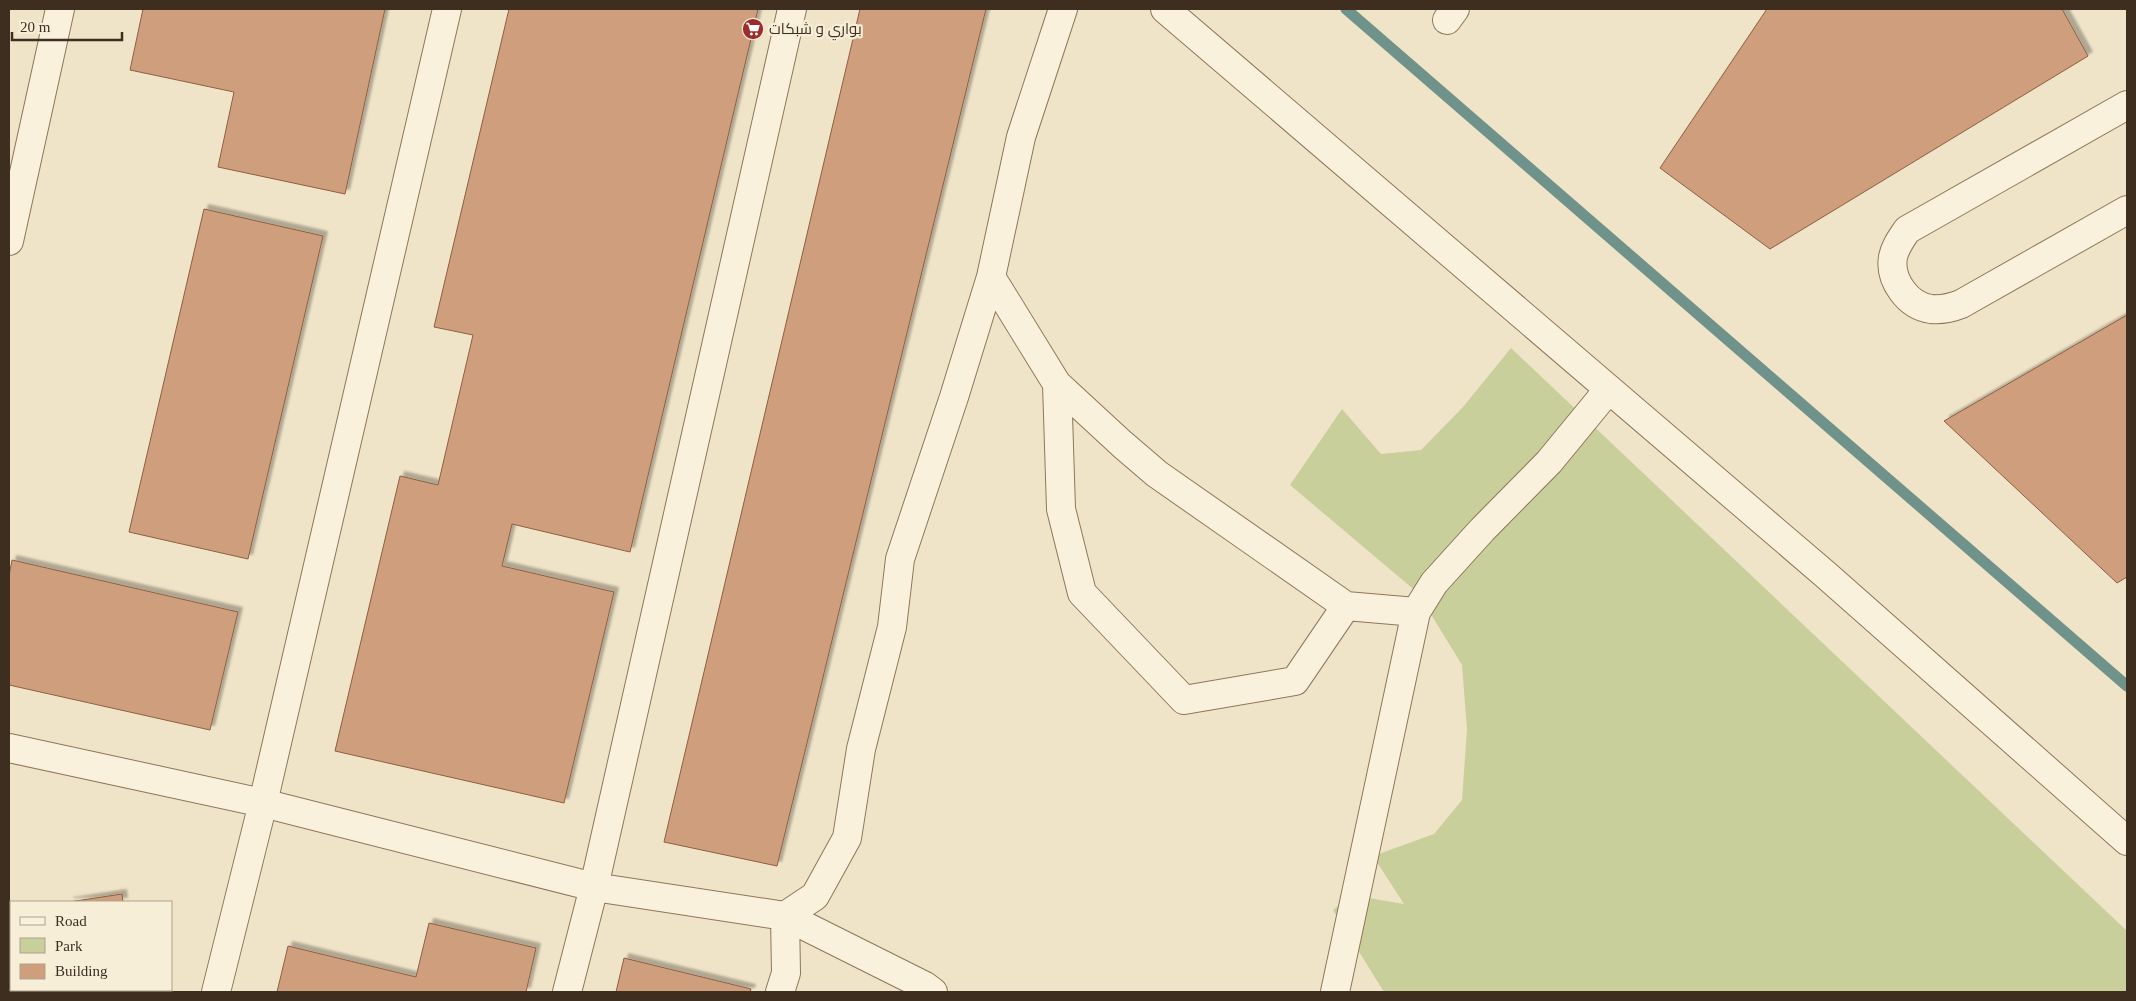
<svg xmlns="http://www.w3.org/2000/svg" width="2136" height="1001" font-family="'Times New Roman',Cairo,serif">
<defs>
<filter id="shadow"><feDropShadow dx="4.5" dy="-4.5" stdDeviation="1" flood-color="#0004"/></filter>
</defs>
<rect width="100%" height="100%" fill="#f0e4c8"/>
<path fill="#c9cf9b" d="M1511 348 2127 931V992H1384L1333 910 1351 895 1404 904 1373 856 1434 834 1462 800 1467 729 1462 665 1418 593 1290 485 1342 409 1381 454 1421 450 1463 407Z"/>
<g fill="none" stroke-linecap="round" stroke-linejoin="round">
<path stroke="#6f938a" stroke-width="11" d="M1346 9 2127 686"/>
</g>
<path fill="#cf9f7d" stroke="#8d5f41" filter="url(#shadow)" d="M143 9H385L345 194 218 167 234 92 130 70Z
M509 9H758L630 552 512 524 502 566 614 592 564 803 335 751 400 476 438 485 473 335 434 327Z
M860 9H986L777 866 664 842Z
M1767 9H2062L2088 56 1770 249 1660 168Z
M204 209 323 236 248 559 129 532Z
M2127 315V577L2117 583 1944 421Z
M12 560 238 612 210 730 9 685V576Z
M122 894 123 902H69Z
M429 923 536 948 526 992H277L288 946 416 977Z
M624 958 751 989 750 992H616Z
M9 966H11V990H18V992H9Z"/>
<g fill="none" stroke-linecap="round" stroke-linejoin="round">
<g stroke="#8d765c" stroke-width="30">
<path id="minor" d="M1165 9 1826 575 2127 841
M1447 20 1455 9
M2127 105 1907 230C1901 239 1895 247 1893 257 1889 280 1908 306 1931 309 1942 310 1951 308 1961 304L2127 210
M9 241 60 9
M991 277 1057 384 1122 444 1157 474 1346 606 1416 612 1434 583 1482 530 1549 462 1609 389
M1057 384 1061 509 1082 593 1184 700 1295 681 1346 606
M9 748 263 803 594 887 785 916 925 986 933 992
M785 916 815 896 847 838 861 749 892 627 900 559 954 397 991 277 1021 137 1063 9
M216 992 263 803 447 9
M567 992 594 887 792 9
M780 992 786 973 785 916
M1335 992 1416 612"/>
</g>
<use href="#minor" stroke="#faf1dc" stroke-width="28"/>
</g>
<defs>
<g id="supermarket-disc" transform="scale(1.125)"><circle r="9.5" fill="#9e2a2b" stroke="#f7eed8"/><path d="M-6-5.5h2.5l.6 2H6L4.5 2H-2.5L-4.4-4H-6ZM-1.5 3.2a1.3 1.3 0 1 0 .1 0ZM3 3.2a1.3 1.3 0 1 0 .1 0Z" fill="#fff"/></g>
</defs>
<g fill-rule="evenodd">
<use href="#supermarket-disc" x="753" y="29"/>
</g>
<g text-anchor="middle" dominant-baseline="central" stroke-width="4.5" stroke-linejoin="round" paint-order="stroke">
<g font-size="15" fill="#3d2e20" stroke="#f7eed8" text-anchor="start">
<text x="769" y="29">بواري و شبكات</text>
</g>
</g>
<rect width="2136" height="1001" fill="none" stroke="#3d2e20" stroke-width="20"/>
<rect x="10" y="901" width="162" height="90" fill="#f7eed8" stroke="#ada18e"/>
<rect x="20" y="917" width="25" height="8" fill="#faf1dc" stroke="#ada18e"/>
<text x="55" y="926" font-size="15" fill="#3d2e20">Road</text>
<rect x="20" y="938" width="25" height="15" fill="#c9cf9b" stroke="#ada18e"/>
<text x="55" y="951" font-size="15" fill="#3d2e20">Park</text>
<rect x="20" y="964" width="25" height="15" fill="#cf9f7d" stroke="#ada18e"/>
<text x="55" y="976" font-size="15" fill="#3d2e20">Building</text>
<path d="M12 32v8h110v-8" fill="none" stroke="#3d2e20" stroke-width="2.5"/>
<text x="20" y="32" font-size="15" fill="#3d2e20" stroke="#f7eed8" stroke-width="4" paint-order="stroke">20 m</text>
</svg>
